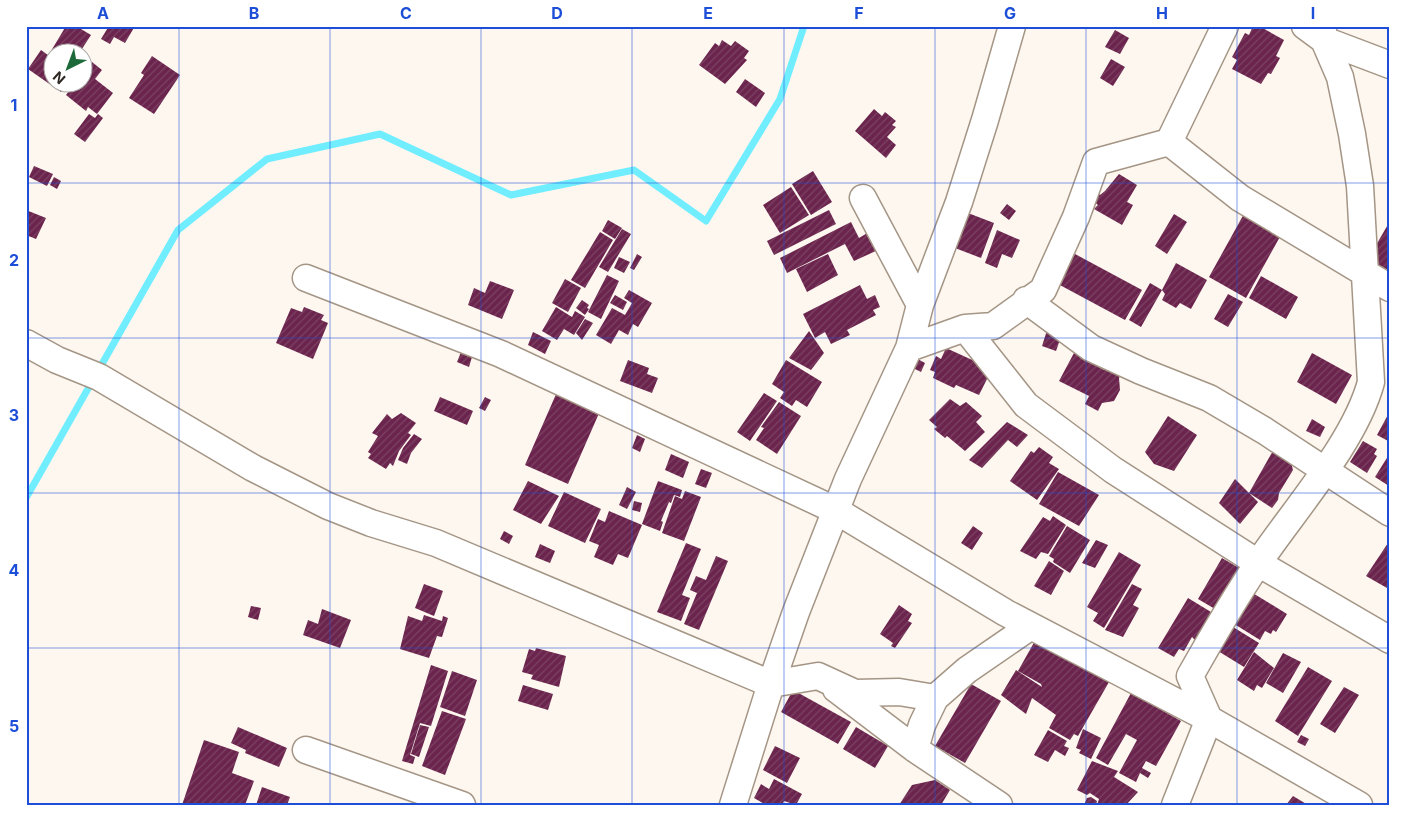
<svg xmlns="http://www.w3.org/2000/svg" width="1416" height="831" font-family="Inter,sans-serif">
<defs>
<pattern id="building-hatch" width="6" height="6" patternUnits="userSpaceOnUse" patternTransform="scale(1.25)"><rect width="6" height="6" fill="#6b244d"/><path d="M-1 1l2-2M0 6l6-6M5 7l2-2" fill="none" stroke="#7c4363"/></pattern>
</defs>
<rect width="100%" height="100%" fill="#fdf7f0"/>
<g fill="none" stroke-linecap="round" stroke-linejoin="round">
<path stroke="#70edfe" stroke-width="7" d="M26 498 178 230 267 159 380 134 511 195 634 170 706 221 780 99 804 26"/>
</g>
<path fill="url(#building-hatch)" d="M66 26H76L91 35 80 52 51 51Z
M109 26H135L125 43 114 37 110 44 101 39Z
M1253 26H1259L1284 40 1276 56 1280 58 1271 74 1268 73 1261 84 1232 69 1237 60 1232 57 1245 33 1249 35Z
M1115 30 1129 38 1120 54 1105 47Z
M722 40 731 46 735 41 749 51 744 58 747 60 725 84 699 65 715 43 719 46Z
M41 50 52 58V82H68L61 92 28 69Z
M152 56 180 75 154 114 129 98 144 75 141 73Z
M1111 59 1125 67 1113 86 1100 78Z
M92 62 102 70 95 79 113 93 97 114 88 107 86 111 66 95 76 82H82V74Z
M745 79 765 93 756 107 736 92Z
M874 109 882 116 885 112 896 121 892 125 896 127 887 137 896 145 886 158 855 131Z
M89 114 95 118 98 114 103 118 85 142 74 134Z
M34 166 53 174 47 186 29 177Z
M813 171 832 202 811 215 792 184Z
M1119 174 1137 185 1127 202 1133 205 1122 225 1094 209 1098 205 1092 200 1097 192 1100 195 1105 191Z
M54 177 61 181 57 189 50 185Z
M791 187 809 215 780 233 763 205Z
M1007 204 1016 211 1009 220 1000 213Z
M26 210 46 218 36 239 26 235Z
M829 210 836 224 774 255 767 241Z
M1245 212 1282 233 1246 298 1209 277Z
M968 213 994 223 981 258 955 248Z
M1174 214 1187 222 1167 254 1155 246Z
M608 220 622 228 615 239 602 231Z
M1390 221V271L1368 259Z
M851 222 859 238 869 232 878 250 854 261 845 244 787 273 780 258Z
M622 229 631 234 608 272 599 267Z
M997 230 1020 240 1012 258 1002 254 997 268 985 263Z
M600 232 613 240 585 288 571 280Z
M637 254 642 257 634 270 630 268Z
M828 254 838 275 807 292 796 269Z
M1075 254 1142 290 1125 320 1058 284Z
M619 257 630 262 624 273 614 268Z
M1176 263 1207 280 1191 309 1180 303 1176 308 1162 300 1165 294 1162 290 1141 327 1129 320 1150 283 1162 290Z
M607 275 619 281 601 319 588 312Z
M1261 276 1298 297 1286 319 1249 298Z
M565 279 581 288 568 312 552 303Z
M490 281 514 290 502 319 468 305 474 288 485 293Z
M860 285 867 299 875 295 880 307 873 310 876 315 847 330 850 335 831 344 825 332 815 338 803 314Z
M629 290 652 303 638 327 633 324 628 335 619 330 611 344 596 335 612 308 625 315 632 303 624 298Z
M1228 294 1243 302 1228 327 1214 319Z
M615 295 627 302 623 310 610 303Z
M582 300 589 305 587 308 589 309 585 315 576 308Z
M304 307 324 315 321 320 328 323 313 359 276 343 291 308 302 312Z
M556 307 572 317 575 311 585 317 574 335 564 329 557 340 542 331Z
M585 319 593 323 582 340 576 333Z
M1049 324 1063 331 1056 351 1042 346Z
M809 331 824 353 811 370 789 358Z
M533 332 551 341 545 354 528 345Z
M946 348 992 369 979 395 956 385 954 388 933 378 935 372 930 370 936 356 941 359Z
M461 352 472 357 469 367 457 362Z
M1074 353 1104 370 1108 364 1124 370 1119 378 1120 390 1114 401 1102 403 1098 411 1085 404 1089 396 1059 381Z
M1312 353 1352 375 1336 404 1297 382Z
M914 357 925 363 921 372 909 366Z
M628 360 649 368 647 374 658 378 652 393 620 381Z
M786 360 822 382 807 407 796 400 792 406 780 398 784 392 772 384Z
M557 392 600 411 568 484 525 465Z
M764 393 777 401 750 441 737 432Z
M440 397 473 411 467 425 434 411Z
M485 397 491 400 485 411 479 408Z
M950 399 960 406 966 402 982 416 976 422 985 432 965 451 947 436 945 438 934 429 937 427 929 420Z
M779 402 801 416 777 454 756 440 764 428 761 427Z
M1390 411V442L1377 435Z
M401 413 416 423 408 433 411 435 399 451 393 466 390 463 386 469 368 458 371 454 368 452 378 436 372 433 387 414 392 419Z
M1168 416 1197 435 1174 471 1154 464 1145 452Z
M1312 419 1325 427 1320 437 1306 431Z
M1007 422 1028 435 1017 447 1008 440 982 468 969 460Z
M414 434 422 439 411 453 407 464 398 460 403 448Z
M637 435 645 439 640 452 632 448Z
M1363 441 1377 449 1374 454 1377 456 1367 473 1350 462Z
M1039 447 1053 457 1049 463 1059 469 1037 500 1010 481 1031 451 1034 453Z
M1274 449 1290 459 1293 470 1279 493 1278 500 1272 508 1249 493Z
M1390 453V485L1389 486 1375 477Z
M671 454 689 462 683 478 665 470Z
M701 469 712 473 706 488 695 484Z
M1058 472 1099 495 1079 526 1039 504Z
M1235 479 1258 502 1240 524 1219 503Z
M528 481 559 496 541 524 513 510Z
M658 481 682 490 680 497 674 495 671 503 669 502 661 521 663 522 660 531 642 524Z
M627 487 636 492 627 509 619 505Z
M685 491 701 497 684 541 662 533 675 496 682 499Z
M564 492 601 509 585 543 548 526Z
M634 501 642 503 640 512 632 510Z
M609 511 642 525 628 558 618 554 613 565 594 557 599 545 589 541 598 519 605 522Z
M1053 516 1066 525 1048 554 1041 552 1036 559 1020 551 1043 517 1050 521Z
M973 526 983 533 972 550 961 543Z
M1067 526 1090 540 1070 573 1053 562 1054 559 1049 556Z
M504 531 513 536 509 544 500 539Z
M1096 540 1108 545 1095 568 1082 563Z
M1390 540V584L1387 588 1366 576Z
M686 543 701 549 682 595 690 598 681 621 657 612Z
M540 544 555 551 550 563 535 557Z
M1119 552 1141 565 1104 628 1093 621 1098 613 1087 607Z
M716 556 728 561 699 630 684 624 697 593 690 590 696 576 706 580Z
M1222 558 1239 568 1215 609 1198 599Z
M1049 561 1064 571 1051 595 1034 586Z
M424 584 443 591 434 616 415 608Z
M1132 584 1142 589 1133 605 1139 608 1123 637 1105 630Z
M1251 592 1287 614 1276 632 1273 630 1271 634 1265 631 1260 640 1231 622Z
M1188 598 1211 612 1195 640 1192 637 1184 651 1179 649 1174 657 1158 648Z
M899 605 912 614 908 621 912 623 895 648 891 646 893 643 880 634Z
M251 606 261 608 258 620 248 617Z
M322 609 351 620 340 648 303 635 308 620 318 624Z
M424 615 442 621 443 616 448 618 442 637 437 636 429 658 400 649 408 616 422 621Z
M1233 627 1259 643 1244 667 1218 651Z
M1036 639 1109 682 1078 736 1074 734 1070 740 1049 728 1056 715 1032 698 1026 714 1001 695 1016 670 1042 687 1041 684 1018 671Z
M536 648 566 656 559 687 531 679 533 675 522 672 529 649 535 651Z
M1254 652 1274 668 1262 688 1257 685 1254 691 1237 680Z
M1283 653 1301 662 1283 693 1266 683Z
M431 665 448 671 431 726 420 723 410 755 415 757 413 764 402 761Z
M1308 667 1332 681 1298 736 1275 721Z
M452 671 477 680 465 716 440 707Z
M971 684 1001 701 965 763 935 746Z
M523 685 553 694 548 710 518 701Z
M1344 687 1359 695 1335 733 1320 724Z
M793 690 851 722 838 744 781 712Z
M1131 693 1181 721 1156 766 1146 761 1142 768 1151 773 1148 778 1140 773 1136 782 1119 773 1137 740 1126 734 1108 765 1096 758Z
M442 711 466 719 445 775 422 766Z
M420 725 429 727 419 757 411 754Z
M238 727 287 748 279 767 245 753 246 750 231 743Z
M856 727 888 746 875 768 843 749Z
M1083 729 1101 738 1091 759 1079 753 1081 750 1076 748Z
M1048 730 1067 741 1064 746 1069 748 1065 756 1055 750 1048 762 1034 755Z
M1301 735 1309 739 1305 746 1297 742Z
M204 740 239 752 232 773 254 781 245 805H182Z
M775 746 800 758 787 783 763 770Z
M1092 761 1118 771 1114 777 1138 792 1126 805H1097L1099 799 1090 793 1087 795 1077 790Z
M774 779 802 794 796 805 784 801 782 805H766L754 798 761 784 769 789Z
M935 780 950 790 941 805H899L912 785Z
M262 787 290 797 287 805H256Z
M1293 796 1308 805H1286Z
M1091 797 1097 801 1096 805H1084L1087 798Z"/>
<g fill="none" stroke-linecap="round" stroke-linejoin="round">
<g stroke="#a49585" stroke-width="29">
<path id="street" d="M1012 26 985 120 959 202 920 305 909 348 848 479 796 612 771 684 818 676 855 693 899 692 935 698 967 670 1031 626
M1323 31 1324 40 1390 65
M1169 142 1240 198 1390 288
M863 198 920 305
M306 278 501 354 835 510 1006 613 1209 719 1359 805
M1026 300 1091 348 1141 371 1209 398 1265 431 1390 513
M965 328 993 326 1043 290 1076 217 1096 162 1169 142 1225 26
M26 343 57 360 99 377 253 468 328 506 371 523 436 543 771 684 733 805
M909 348 965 328 1026 405 1113 470 1258 563 1390 640
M836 689 915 749 999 805
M915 749 922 725 935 698
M306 750 462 805
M1175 805 1209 719 1190 676C1212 637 1234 599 1259 562 1294 510 1355 442 1371 382L1360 186 1352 134 1340 77 1324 40 1305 26"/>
</g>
<use href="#street" stroke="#fff" stroke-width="26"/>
</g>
<path fill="none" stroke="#1d4ed8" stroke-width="1" stroke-opacity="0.55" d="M179 26V805M330 26V805M481 26V805M632 26V805M784 26V805M935 26V805M1086 26V805M1237 26V805M26 183H1390M26 338H1390M26 493H1390M26 648H1390"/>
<rect width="1416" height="831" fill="none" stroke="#ffffff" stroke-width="55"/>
<g transform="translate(68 68) rotate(222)"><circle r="24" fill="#ffffff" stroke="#aba9a7"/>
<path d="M0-4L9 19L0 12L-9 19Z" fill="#1c6a39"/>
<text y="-8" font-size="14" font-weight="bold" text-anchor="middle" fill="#2e2822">N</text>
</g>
<rect x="28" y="28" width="1360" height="776" fill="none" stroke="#1d4ed8" stroke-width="2"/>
<g font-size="16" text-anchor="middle" font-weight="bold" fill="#1d4ed8">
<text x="103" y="19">A</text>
<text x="254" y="19">B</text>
<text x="406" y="19">C</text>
<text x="557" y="19">D</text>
<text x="708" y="19">E</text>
<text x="859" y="19">F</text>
<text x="1010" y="19">G</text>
<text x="1162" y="19">H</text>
<text x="1313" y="19">I</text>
<text x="14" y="111">1</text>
<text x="14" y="266">2</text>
<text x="14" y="421">3</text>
<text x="14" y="576">4</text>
<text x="14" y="732">5</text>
</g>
</svg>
